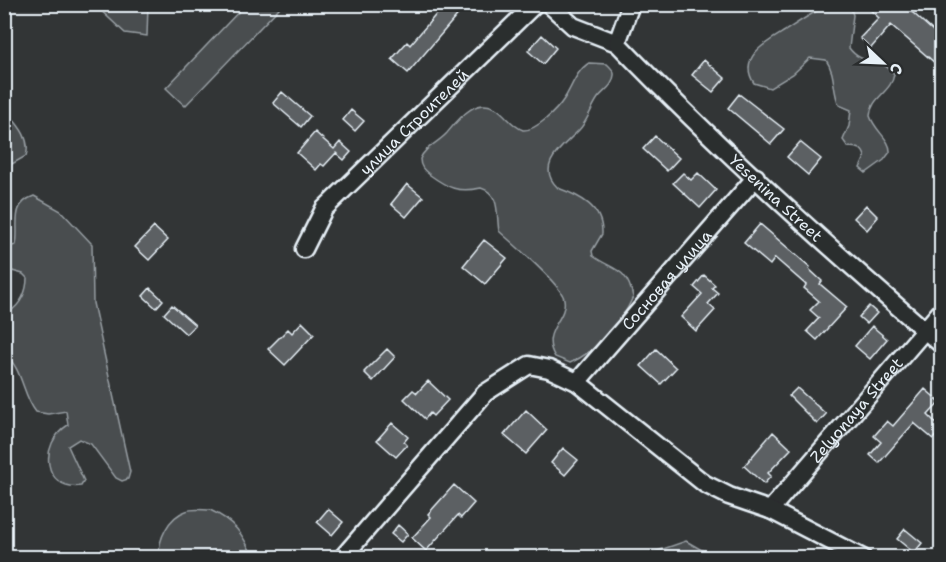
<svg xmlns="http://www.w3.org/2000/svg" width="946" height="562" font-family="'Shantell Sans',sans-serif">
<rect width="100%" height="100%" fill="#323536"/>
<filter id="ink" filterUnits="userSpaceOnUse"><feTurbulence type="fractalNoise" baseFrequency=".0167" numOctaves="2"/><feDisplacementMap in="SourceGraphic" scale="12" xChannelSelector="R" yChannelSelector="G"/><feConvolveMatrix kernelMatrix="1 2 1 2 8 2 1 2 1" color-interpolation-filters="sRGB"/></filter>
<g filter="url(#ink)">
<path fill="#494d4f" stroke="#989fa4" stroke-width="1.5" d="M95 5H148L147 36 125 33Z
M245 5H282L185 106 166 88Z
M829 5H850L853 15 849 48C863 67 879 55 894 74 892 92 871 97 870 116 875 131 891 140 890 152L884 160 866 173 860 168 865 157C863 147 857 148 848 147L843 140 849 126 851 110 839 105C832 90 836 74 826 60L810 58 793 74 770 88 754 83C737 57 767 42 785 31 800 21 813 12 829 5Z
M589 63 607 64C610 67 615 71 614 75 613 87 604 90 598 98 591 108 587 122 579 130 564 146 534 165 558 188 580 196 603 207 602 234L592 251 593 256C614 271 627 267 633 297 621 324 597 351 570 363L555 357C539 331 568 320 564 299 562 285 512 243 499 231 496 215 501 194 481 188 458 193 448 188 430 175 424 170 420 167 420 159 425 147 438 143 447 133 460 117 479 93 501 112 509 119 513 126 523 130 536 131 557 110 564 99 572 87 576 71 589 63Z
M4 108C15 122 32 137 26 156L5 168Z
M34 196 61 211 92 244 93 303 130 472 128 479 122 481 116 478 91 444 79 439 68 446 84 481 81 486C43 491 38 444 68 425L66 411 48 414 36 412C22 395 23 368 5 355V310L9 312C21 305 27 291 27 278L23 274 5 269V248L16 245C20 226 9 205 34 196Z
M210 510C234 521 243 534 253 557H159C158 540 168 517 186 511 193 508 203 510 210 510Z
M686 541 714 557H640Z"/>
<path fill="#5c6063" stroke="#e8f1f8" stroke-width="1.5" d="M445 4H467L408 73 392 59 407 42 410 45Z
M864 4H903L942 39V69L891 25 871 48 860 38 879 18Z
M542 35 556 48 543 64 528 51Z
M704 60 725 78 713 92 692 75Z
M282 92 310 116 301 127 273 103Z
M739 94 784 129 771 144 728 108Z
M351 110 364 121 355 131 343 120Z
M315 132 334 149 340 142 351 152 344 160 336 153 324 166 321 164 316 170 297 153Z
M655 136 679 158 667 171 643 149Z
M800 142 821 159 808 175 787 157Z
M683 173 691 180 698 173 716 190 700 208 673 183Z
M407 184 423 197 406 217 391 204Z
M866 205 878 217 867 230 854 218Z
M760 224 810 267 809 269 822 281 820 284 847 307 817 340 807 331 819 318 810 310 819 301 804 288 806 285 775 258 770 265 744 243Z
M154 227 168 240 149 260 135 247Z
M484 240 507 258 485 284 463 266Z
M704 275 715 285 712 288 718 293 708 304 715 310 696 331 681 317 702 294 694 287Z
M150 288 163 300 156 308 143 296Z
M172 305 195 325 186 334 164 314Z
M869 306 877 313 867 324 859 317Z
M302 322 314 334 285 365 268 349 288 329 292 333Z
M872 326 887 339 870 359 855 346Z
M387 349 395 357 373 381 364 372Z
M656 349 676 368 661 384 641 366Z
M428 381 448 400 433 416 430 413 425 419 404 399 413 390 417 393Z
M797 388 826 414 817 424 789 396Z
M925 389 940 402 928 415 942 429 933 439 914 423 879 463 870 455 881 442 874 436 887 421 893 426Z
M526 410 547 430 526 454 504 435Z
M392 423 408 437 404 442 407 445 396 457 377 440Z
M773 432 791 449 768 473 771 476 764 484 744 466Z
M563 448 578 460 565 475 551 463Z
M454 485 474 503 461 518 458 515 426 551 412 538 431 517 428 514Z
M328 509 343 522 332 535 317 522Z
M398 525 408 534 401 542 391 534Z
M905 529 922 543 914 553 897 539Z"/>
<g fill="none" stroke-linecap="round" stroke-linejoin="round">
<g stroke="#e8f1f8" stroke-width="21">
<g id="minor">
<path d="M549 4 573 26 617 43 631 4"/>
<path d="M938 4 942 7"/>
<path id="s1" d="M617 43C719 149 830 249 942 345"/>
<path id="s2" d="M304 249 324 209 535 4"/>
<path id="s3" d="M577 382 756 177"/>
<path id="s4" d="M770 510 942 310"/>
<path d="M342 558 485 393 529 365 549 369 577 382 705 484 729 496 770 510 863 558"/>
</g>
</g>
<use href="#minor" stroke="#2a2d2e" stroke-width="16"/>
</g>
</g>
<g text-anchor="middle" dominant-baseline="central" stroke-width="4.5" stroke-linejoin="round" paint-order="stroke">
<g font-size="16" fill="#e8f1f8" stroke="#2a2d2e">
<text stroke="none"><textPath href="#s2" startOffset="170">улица Строителей</textPath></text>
<text stroke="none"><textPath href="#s1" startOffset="222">Yesenina Street</textPath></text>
<text stroke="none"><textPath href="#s3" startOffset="136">Сосновая улица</textPath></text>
<text stroke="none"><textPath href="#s4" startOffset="132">Zelyonaya Street</textPath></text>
</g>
</g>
<rect width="946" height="562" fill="none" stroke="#2a2d2e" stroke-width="24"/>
<rect x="12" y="12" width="922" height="538" fill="none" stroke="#e8f1f8" stroke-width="2" filter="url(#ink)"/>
<g transform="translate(883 63) rotate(113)" stroke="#2a2d2e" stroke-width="4.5" paint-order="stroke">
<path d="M0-4.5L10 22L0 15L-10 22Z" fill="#e8f1f8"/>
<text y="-9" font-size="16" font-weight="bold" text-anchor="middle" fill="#e8f1f8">С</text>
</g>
</svg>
